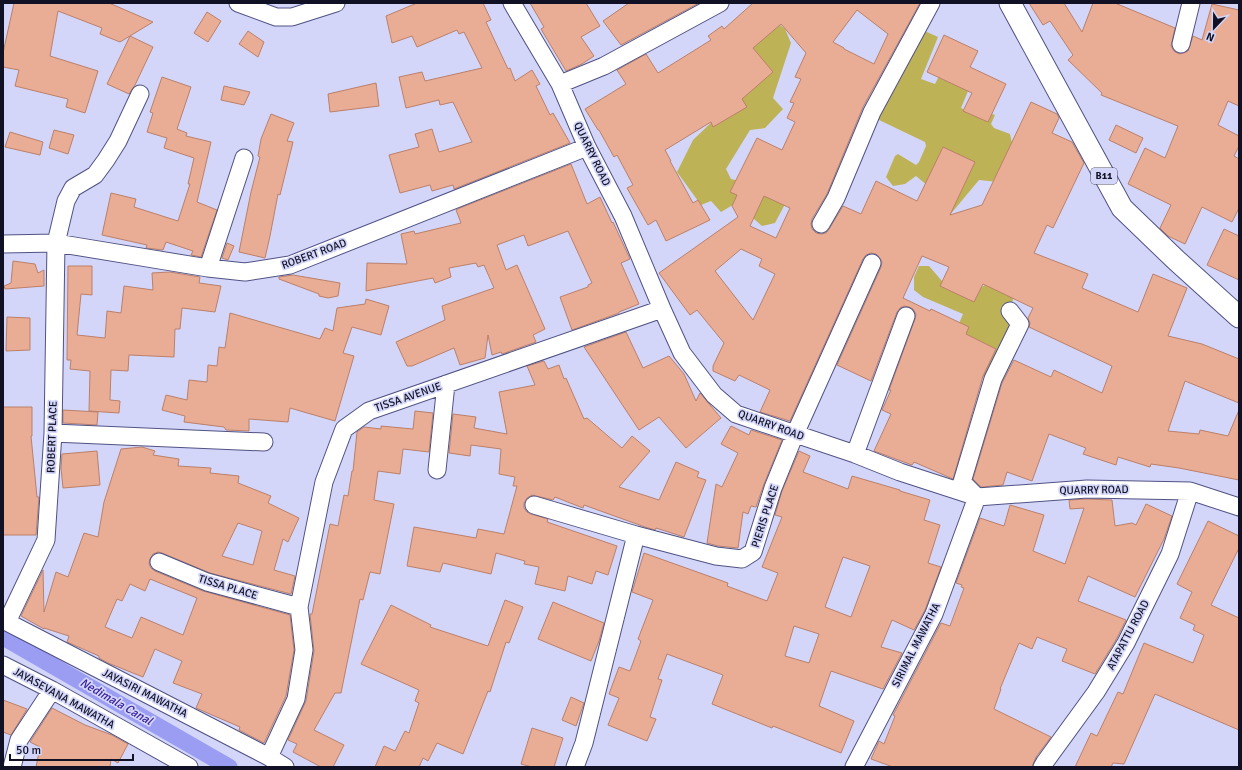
<svg xmlns="http://www.w3.org/2000/svg" width="1242" height="770" font-family="Signika,sans-serif">
<rect width="100%" height="100%" fill="#d3d6f9"/>
<path fill="#beb257" d="M773 19 785 29 791 43 773 98 783 109 765 128 750 130 726 169 731 179 759 186 791 188 784 206 775 223 762 226 736 203 721 212 711 201 701 205 677 172 693 140 738 97 723 68Z
M918 28 938 37 921 79 935 84 941 72 971 84 961 108 986 119 989 113 995 115 991 124 994 128 1010 134 1012 143 998 182 979 180 949 216 946 201 916 176 905 184 893 186 886 177 895 156 898 154 916 165 919 162 926 146 925 142 877 119Z
M919 266H929L948 288 979 289 996 277 1015 292 1010 311 1020 324 993 379 956 370 949 347 963 314 923 297 914 290V277Z"/>
<g fill="none" stroke-linecap="round" stroke-linejoin="round">
<path stroke="#9a9df2" stroke-width="17" d="M3 637 229 767"/>
</g>
<path fill="#e9ac95" stroke="#bb806a" fill-rule="evenodd" d="M14 3H109L153 22 120 42 100 34 102 28 58 11 50 56 98 71 85 113 66 107 68 99 15 86 19 70 3 67V53Z
M417 3H483L491 20 486 22 508 69 510 68 515 81 532 70 540 84 536 86 550 115 553 113 570 143 454 189 453 185 432 191 430 185 400 193 389 155 419 147 415 134 432 129 439 152 472 142 453 102 440 105 439 100 406 108 399 77 422 72 425 81 482 68 464 32 459 34 457 30 417 47 412 36 392 43 386 16Z
M530 3H586L600 26 581 37 594 56 582 64 566 71 541 29 544 27Z
M629 3H699L621 45 603 21Z
M753 3H920L863 107 827 194 812 219 811 224 812 229 816 233 821 234 826 233 829 229 843 206 861 214 876 181 917 201 943 147 975 162 950 215 982 205 1031 102 1057 114 1059 118 1052 133 1072 142 1084 163 1053 228 1047 225 1034 253 1088 274 1082 288 1138 312 1153 274 1187 288 1168 336 1202 344 1239 359V403L1185 381 1168 431 1199 434 1200 430 1228 436 1239 410V480L1179 468 1151 464 1150 467 1118 457 1116 465 1083 454 1086 448 1049 434 1032 481 1007 472 1003 485 982 487 980 486 973 479 1002 383 1014 360 1051 377 1054 370 1102 393 1112 366 1029 327 1030 323 1028 318 1033 308 983 284 974 302 940 286 949 267 922 256 903 298 930 311 931 309 969 327 966 334 996 349 983 376 953 479 914 462 912 465 874 451 891 414 882 410 891 390H889L915 319 916 314 913 309 909 307 904 306 900 308 897 312 871 381 837 365 881 267 882 262 880 258 876 254 871 253 866 255 863 259 790 421 760 412 770 390 739 375 735 381 713 371V366L724 343 697 310 690 315 659 273 738 217 732 206 737 195 730 192 757 138 782 150 795 122 787 118 794 103 790 102 801 79 795 77 806 53 781 24 753 48 773 72 742 99 747 107 713 127 711 122 665 150 671 161H670L693 203 698 200 710 220 666 241 656 220 648 225 627 188 633 185 617 155 614 157 599 130H598L585 109 626 84 617 70 646 54 658 73 711 40 708 36 722 26 724 29ZM857 10 888 34 874 64 844 49V48L833 42ZM764 196 790 208 776 238 750 226ZM741 249 762 259 759 266 775 274 753 320 715 271Z
M1029 3H1064L1082 32 1093 3H1115L1175 28 1171 46 1174 51 1179 54 1184 53 1188 51 1193 36 1202 40 1212 4 1239 10V106L1228 101 1218 125 1239 136V146L1234 156 1239 159V208L1232 222 1202 207 1185 244 1168 236 1160 228 1171 205 1128 184 1145 148 1165 158 1178 126 1101 95 1102 93 1068 60 1073 55 1050 21 1043 25Z
M207 12 221 21 208 42 194 33Z
M248 31 264 42 258 57 239 44Z
M944 35 978 51 970 67 1006 84 988 122 963 111 972 93 927 72Z
M130 36 153 47 135 85 129 94 107 84Z
M162 77 191 87 177 129 187 133 186 136 211 142 197 202 217 210 201 257 191 255 193 251 166 242 163 250 146 248 147 245 102 235 111 193 136 199 134 207 178 221 190 184H188L194 158 164 148 167 138 147 132 153 113 150 112Z
M376 83 379 106 330 112 328 94Z
M224 86 250 92 244 105 221 100Z
M271 114 294 123 287 141 293 142 280 195 278 194 270 236 265 258 239 252 251 192 260 157 258 156 261 139Z
M1116 125 1143 138 1136 153 1109 140Z
M54 130 74 135 68 154 49 148Z
M10 132 43 142 40 155 5 147Z
M571 164 587 204 600 197 612 223 613 222 630 259 621 263 639 304 619 312V313L572 330 560 297 588 287V285L592 283 568 231 528 246 524 235 497 245 506 270 517 265 545 329 533 335 536 342 502 354 501 352 492 355 488 335 485 358 460 365 454 348 412 366H407L396 342 445 320 442 306 494 288 484 265 478 267 476 263 449 268 451 277 435 283 433 278 366 291 367 263 407 264 401 234 414 231 415 234 461 223 456 210 460 208Z
M1224 229 1239 236V280L1207 265Z
M227 243 234 246 228 260 222 258Z
M13 261 35 264 38 273 44 270V286L5 289 4 286 11 283Z
M68 266H92V295L81 294 77 335 105 338 107 311 121 313 124 286 153 290 152 273 170 272 200 277 199 283 221 286 215 312 182 308 180 329H175L174 357 129 355 128 371 111 370 110 400 120 401 119 413 89 411 90 371 70 369 71 360H67Z
M293 275 340 283 338 296 328 298 319 296V294L279 279V277Z
M366 299 389 306 381 335 352 327 343 353 354 356 335 421 290 408 288 422 249 419V431L226 430 224 427 184 422 185 416 162 410 166 395 187 400 189 380 207 382 208 365 217 366 219 347 225 348 230 313 320 339 325 328 333 331 337 308 365 304Z
M7 317 30 318V350L6 351Z
M626 332 643 368 669 356 684 374 696 401 700 393 721 418 686 448 659 417 639 430 584 347Z
M544 361 548 369 559 365 564 379 566 378 584 419 587 418 622 448 632 436 650 451 619 487 659 500 676 462 699 472 697 477 706 480 684 537 656 528 655 530 645 527 584 505 583 508 555 497 553 500 532 495 527 498 524 503V508L527 512 531 514 548 519 547 522 617 546 608 575 596 571 592 584 568 576 565 591 535 584 539 567 524 564 525 561 496 553 491 574 443 563 440 572 407 566 414 527 476 538 478 529 504 534 517 486H513L515 477 499 474 501 449 471 445 470 456 449 453 453 414 476 417 474 428 507 434 499 392 535 385 527 366Z
M3 407H32V436H31L37 497H39L36 535H3Z
M63 410 98 412 97 425 63 423Z
M415 411 433 413 429 452 403 449 400 474 378 471 374 500 394 504 380 574 370 572 363 600 360 599 341 693H335L314 730 344 745 333 767H321L293 752 297 744 288 740 306 701 314 651 310 614H312L330 524 338 526 344 495 348 496 352 471H353L357 432 364 427 381 429V426L413 429Z
M731 426 749 435 751 430 782 440 764 484 756 507 751 506 748 514 743 512 738 548 718 546 707 543 716 484 722 487 738 453 721 444Z
M142 447 155 451 153 455 179 459 178 466 211 468 210 473 239 476 238 483 271 496 268 503 299 518 288 542 283 539 274 570 295 576 291 594 210 573 162 553 158 552 153 554 150 559 149 564 151 568 155 571 203 591 290 615 294 650 286 696 264 743 239 730 240 727 196 708 202 694 173 683 182 661 155 649 143 677 108 663 99 658V656L67 642 69 636 44 628V629L21 616 43 570 44 612 56 572 68 577 84 533 98 537 104 502 121 449ZM238 523 262 531 253 565 222 556ZM150 579 197 598 183 635 141 617 132 638 105 627 117 599 122 601 130 584 145 591Z
M97 451 100 485 63 488 61 468 62 454Z
M799 451 810 456 803 472 848 489 852 476 900 490V491L930 500 924 520 940 525 928 563 941 567 925 610 914 630 892 620 881 647 902 653 883 689 831 671 819 706 854 721 841 753 773 726 772 728 712 704 723 675 667 654 658 679 662 680 650 717 656 719 647 741 608 725 619 698 609 694 619 667 630 671 641 641 638 639 653 600 632 592 644 553 728 583 727 586 767 601 778 573 762 567 782 517 775 515 782 491ZM843 557 870 566 851 617 825 607ZM794 626 819 634 809 663 785 656Z
M1087 499 1112 500 1115 526 1132 523 1136 525 1146 504 1172 516 1164 539 1135 597 1088 576 1078 601 1126 620 1117 638 1095 674 1062 661 1067 649 1037 637 1032 649 1019 643 1000 689H1001L994 709 1051 737 1036 757 1032 767H893L871 759 879 741 884 744 895 716 893 715 941 623 950 626 964 588 961 587 962 585 956 583 980 518 1004 526 1010 505 1044 515 1033 551 1065 564 1084 508 1070 509 1069 500Z
M1208 521 1239 536V548L1211 605 1239 618V730L1155 694 1124 764 1113 763 1111 767H1075L1091 733 1097 736 1118 692 1123 694 1144 643 1193 663 1204 635 1193 630 1195 625 1180 618 1192 592 1177 584Z
M505 600 523 607 509 643 506 642 490 692 488 691 463 754 437 743 428 761 423 758 419 767H375L384 746 395 751 405 731 409 733 419 703 415 701 419 690 361 664 391 605 431 625 430 627 488 646Z
M553 602 604 623 599 641 591 661 538 639Z
M571 697 584 703 576 726 562 720Z
M3 700 27 709 11 735 3 732Z
M52 708 85 725 112 735 128 744 118 763 111 759 110 767H36L40 747 30 742Z
M532 728 563 738 554 767H532L521 764Z"/>
<g fill="none" stroke-linecap="round" stroke-linejoin="round">
<g stroke="#505283" stroke-width="19">
<path id="minor" d="M238 3 276 17H292L336 3
M512 3 560 84 587 147 623 216 662 309 682 353 714 395 736 414 855 454 900 472 977 497 1087 489 1190 491 1239 507
M1181 44 1191 3
M560 84 604 66 720 3
M821 224 836 198 872 112 931 3
M3 244 56 243 208 268 245 272 290 265 587 147
M208 268 244 158
M53 433 264 442
M855 454 906 316
M437 470 446 384
M534 505 636 535 716 556 742 559 753 552 773 488 795 434 872 263
M159 562 207 582 299 607
M3 620 269 757 285 767
M7 622 46 540 53 433 56 243 66 201 73 188 95 175 106 160 118 141 140 94
M3 665 52 690 189 767
M269 757 296 699 304 650 299 607 324 482 344 429 369 411 662 309
M12 767 19 740 52 690
M575 767 584 743 636 535
M854 767 934 614 977 497 962 482 993 379 1020 324 1010 311
M1042 767 1045 762 1096 692 1126 643 1170 554 1190 491"/>
</g>
<g stroke="#505283" stroke-width="23">
<path id="major" d="M1010 3 1122 208 1176 260 1239 317"/>
</g>
<use href="#minor" stroke="#fff" stroke-width="17"/>
<use href="#major" stroke="#fff" stroke-width="21"/>
</g>
<g text-anchor="middle" dominant-baseline="central" stroke-width="3.5" stroke-linejoin="round" paint-order="stroke">
<rect fill="#d3d6f9" stroke="#4b4c65" stroke-width="1" x="1091" y="168" width="26" height="16" rx="3"/>
<g font-size="10" font-weight="bold" fill="#111125">
<text x="1104" y="176">B11</text>
</g>
<g font-size="11" fill="#111125" stroke="#d3d6f9">
<text transform="translate(592 154) rotate(64)">QUARRY ROAD</text>
<text transform="translate(314 254) rotate(-20)">ROBERT ROAD</text>
<text transform="translate(408 397) rotate(-19)">TISSA AVENUE</text>
<text transform="translate(771 425) rotate(20)">QUARRY ROAD</text>
<text transform="translate(52 437) rotate(-88)">ROBERT PLACE</text>
<text transform="translate(1094 490) rotate(-1)">QUARRY ROAD</text>
<text transform="translate(765 516) rotate(-72)">PIERIS PLACE</text>
<text transform="translate(228 587) rotate(17)">TISSA PLACE</text>
<text transform="translate(1128 635) rotate(-62)">ATAPATTU ROAD</text>
<text transform="translate(916 645) rotate(-63)">SIRIMAL MAWATHA</text>
<text transform="translate(145 693) rotate(27)">JAYASIRI MAWATHA</text>
<text transform="translate(64 698) rotate(29)">JAYASEVANA MAWATHA</text>
</g>
<g font-size="12" font-style="italic" fill="#38209b" stroke="#d3d6f9">
<text transform="translate(116 702) rotate(30)">Nedimala Canal</text>
</g>
</g>
<rect width="1242" height="770" fill="none" stroke="#111125" stroke-width="8"/>
<g transform="translate(1214 28) rotate(202)" stroke="#d3d6f9" stroke-width="3" paint-order="stroke">
<path d="M0-3L7 15L0 10L-7 15Z" fill="#111125"/>
<text y="-6" font-size="11" font-weight="bold" text-anchor="middle" fill="#111125">N</text>
</g>
<path d="M10 754v6h123v-6" fill="none" stroke="#111125" stroke-width="2"/>
<text x="16" y="754" font-size="12" fill="#111125" stroke="#d3d6f9" stroke-width="3" paint-order="stroke">50 m</text>
</svg>
